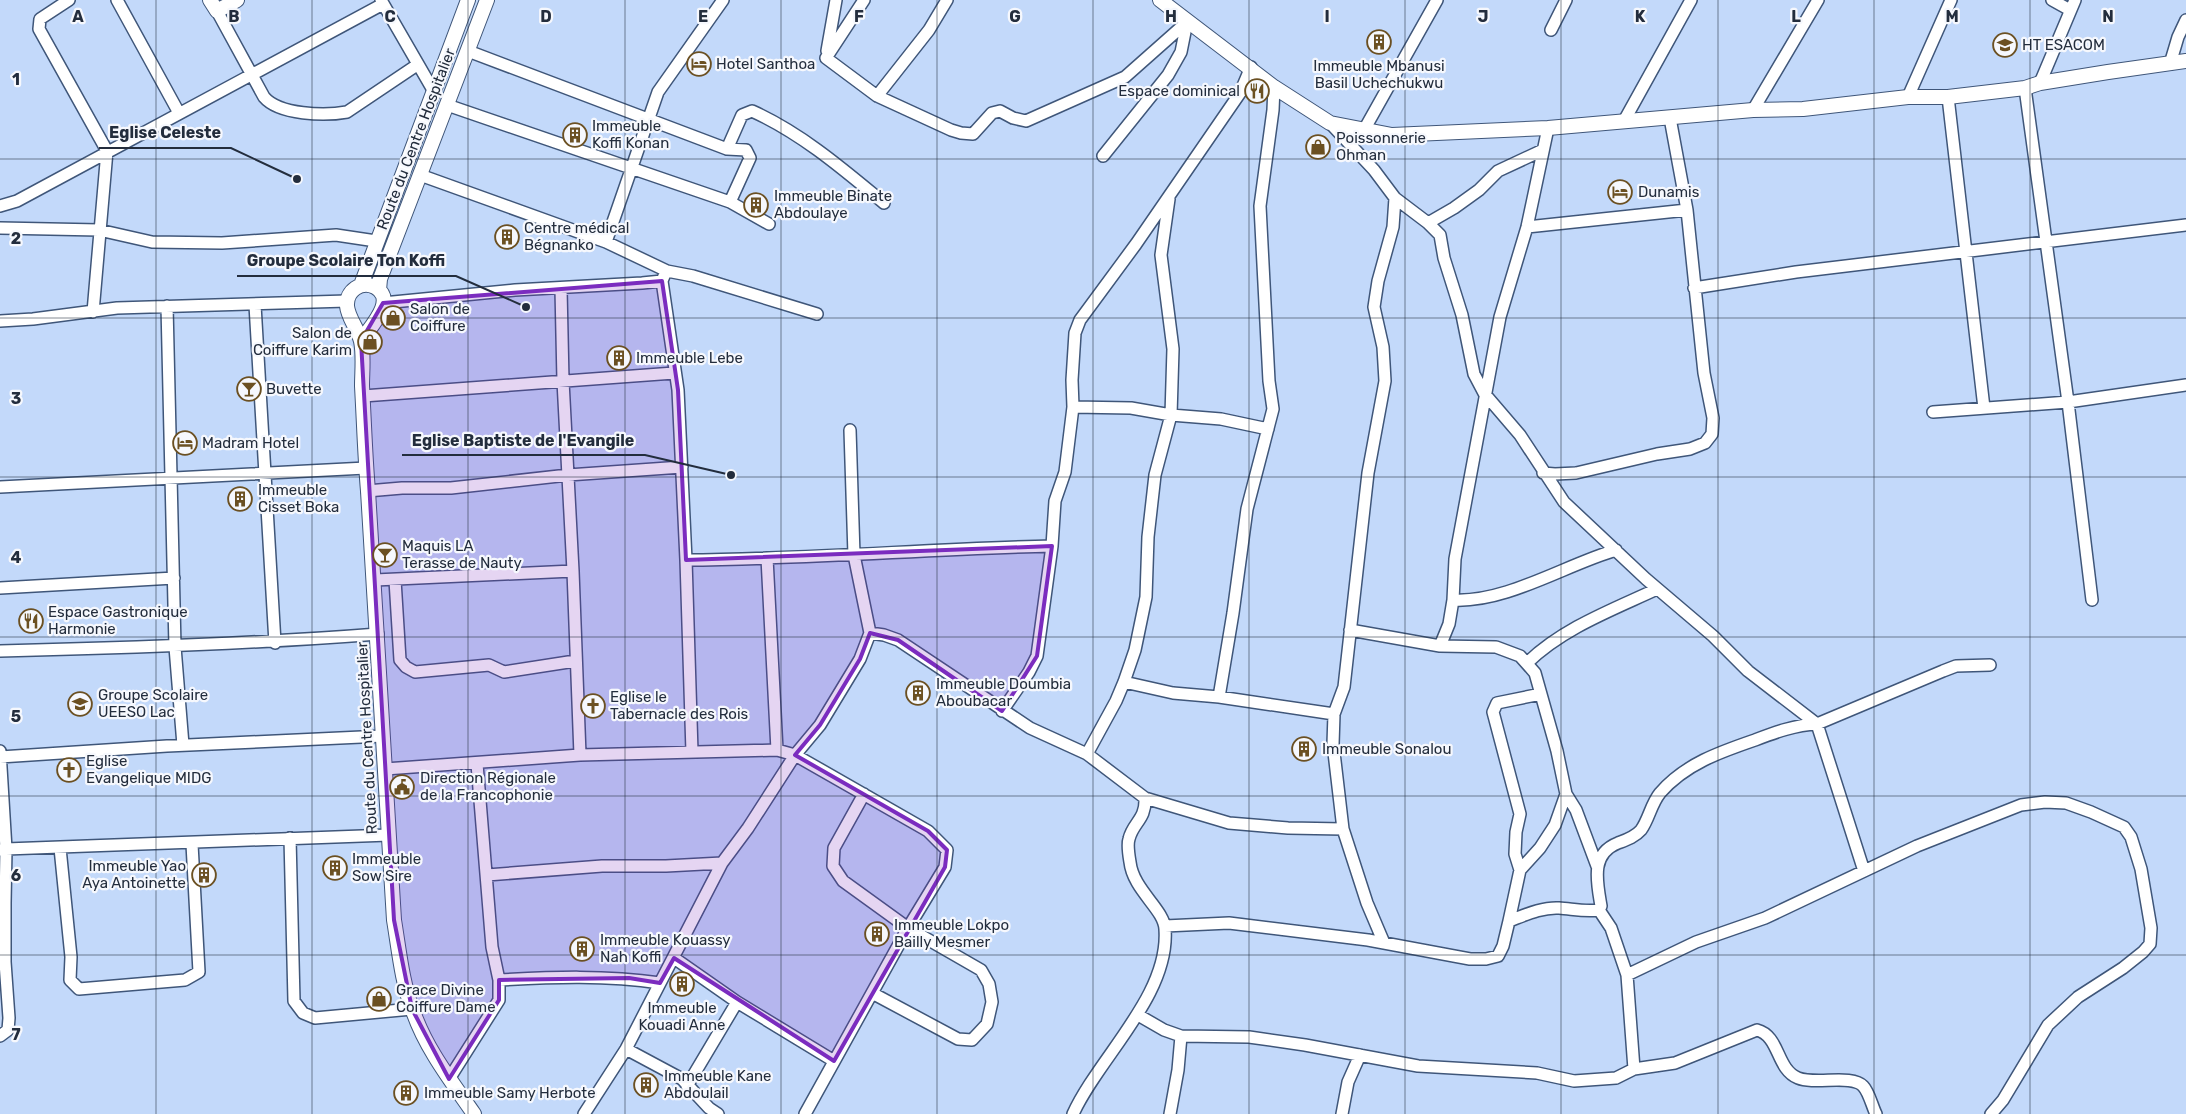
<svg xmlns="http://www.w3.org/2000/svg" width="2186" height="1114" font-family="Rubik,sans-serif">
<rect width="100%" height="100%" fill="#c3d9fa"/>
<g fill="none" stroke-linecap="round" stroke-linejoin="round">
<g stroke="#3f5679" stroke-width="14">
<path id="minor" d="M69 0 40 19 39 29 107 151 93 312
M117 0 179 113
M381 0 433 90
M2052 0 2070 10
M217 11 264 97C279 115 325 116 347 112L417 65
M1551 30 1566 0
M468 51 727 149 746 150 750 158 730 202
M827 51 836 0
M826 58 877 96 951 130 961 133 973 134 992 113 1000 111 1013 118 1026 121 1125 77 1187 22
M826 58 864 0
M2170 64 2178 37 2186 20
M2040 83 2075 0
M2025 88 2068 402 2092 600
M877 96 929 30 947 0
M1908 97 1951 0
M1948 97 1984 408
M447 105 730 202 769 224
M1753 110 1818 0
M1624 121 1691 0
M1330 123 1374 170 1395 198 1428 223 1440 235 1444 258 1462 315 1474 374 1484 393 1520 435 1564 502 1646 579 1713 636 1748 671 1817 724 1864 871
M1364 130 1437 0
M727 149 742 115 752 111C801 133 843 169 884 203
M1103 156 1168 75 1181 52 1187 22
M420 175 606 242 667 271 693 276 817 314
M0 206 17 201 383 4
M1428 223 1454 208 1479 190 1498 171 1543 150
M1527 227 1687 210
M0 228 99 230 152 242 222 243 336 235 376 241
M606 242 658 92 723 0
M662 281 678 390 686 560 692 752
M1694 288 1796 272 2186 225
M561 289 563 381 573 571 580 755
M383 303 515 290 642 283 662 281 664 276
M255 305 275 643
M167 306 175 647 183 745
M0 321 33 319 117 308 347 301
M363 396 674 373
M1073 407 1131 408 1171 415 1221 419 1268 429
M1933 412 2068 402 2186 385
M1543 473 1555 474 1576 473 1657 454 1690 449 1705 443 1712 434 1713 418 1704 373 1687 210 1670 118
M0 487 366 468
M367 491 402 488H451L568 475 682 467
M767 558 777 750
M686 560C808 559 930 549 1052 546
M375 580 573 571
M395 580 400 660 406 667 415 672 489 665 504 672 575 661
M0 588 174 578
M1453 600C1506 603 1565 565 1616 550
M1350 630 1440 646 1496 647 1520 656 1535 673 1557 751 1566 794 1555 825 1540 848 1520 870 1509 921
M870 633 884 635 898 640 1030 728 1087 754 1145 798 1229 823 1288 828 1343 829
M1440 646 1449 624 1453 600 1455 559 1500 317 1527 227 1548 128
M0 651C126 648 252 644 378 634
M1527 663C1563 628 1612 610 1657 589
M1124 682 1173 693 1219 697 1334 714
M1219 697 1233 613 1247 509 1273 409 1269 381 1260 206 1273 110 1274 87
M1002 711 1029 672 1037 656 1052 546 1055 501 1065 472 1073 407 1072 380 1075 333 1080 320 1136 244 1240 93 1251 67
M0 751 6 849 0 850
M1087 754 1116 701 1124 682 1135 650 1146 597 1148 537 1155 475 1171 415 1173 349 1161 255 1169 199
M0 757 167 746 383 736
M385 769 580 755 777 750 795 755 928 831 947 850 945 867 908 928 805 1114
M864 794 834 848 833 866 843 881 908 928 981 970 989 984 992 1002 987 1024 972 1040 958 1039 872 993
M1566 794 1576 810 1597 866
M290 838 294 1001 303 1013 315 1018 412 1009
M60 848 71 957 70 980 79 989 185 980 199 972 192 844
M1520 870 1515 854 1516 832 1520 814 1493 712 1497 703 1541 694
M487 875 602 866H666L722 863
M1599 910 1601 906C1597 882 1590 854 1618 843 1626 840 1635 837 1641 830 1649 819 1651 804 1660 793 1685 764 1720 752 1755 740 1776 732 1795 725 1817 724L1943 671 1956 666 1990 665
M1599 910 1611 928 1627 975 1634 1069
M1165 926 1229 923 1368 940 1470 959H1486L1498 956 1503 946 1509 921C1525 915 1542 907 1559 908 1573 909 1585 912 1599 910
M1384 943 1367 903 1343 829 1333 744 1334 714 1344 687 1368 473 1385 381 1383 347 1374 307 1378 281 1393 227 1395 198
M674 958 737 1002 834 1061
M1627 975 1696 942 1765 918 1917 846 2021 805 2045 802 2066 803 2091 812 2124 827 2131 837 2141 869 2151 928 2150 944 2143 952 2123 968 2078 997 2048 1025 2003 1100 1991 1114
M499 980C553 977 606 975 660 983
M1138 1015 1164 1030 1181 1036 1249 1037 1305 1045 1418 1066 1537 1073 1574 1081 1616 1078 1634 1069 1675 1063 1757 1030C1780 1036 1776 1069 1798 1078 1815 1085 1852 1074 1863 1086 1869 1092 1872 1106 1876 1114
M0 1036 8 1030 9 1018 5 962V903L6 849 389 835
M626 1049 682 1079 709 1108 718 1114
M449 1079 499 1000V980L492 947 477 764
M687 1086 737 1002
M584 1114 626 1049 722 863 748 828 795 755 820 725 860 659 870 633 854 555 850 430
M1073 1114C1099 1057 1170 995 1165 929 1164 909 1133 890 1130 862 1129 856 1127 845 1129 839 1133 822 1146 820 1145 798
M1170 1114 1178 1070 1181 1036
M1342 1114 1348 1082 1360 1055"/>
</g>
<g stroke="#3f5679" stroke-width="16">
<path id="tertiary" d="M210 0 217 11 237 0
M1160 0 1274 87 1330 123 1392 135 1548 128 1753 110 1803 109 1908 97H1948L2025 88 2040 83 2108 72 2186 61
M361 285 468 0
M379 290 380 279 487 0
M361 341C369 328 398 300 375 287 361 280 346 291 347 306 348 318 358 329 361 341 364 355 362 372 362 386 364 421 365 456 368 491 378 634 384 777 394 920 399 950 402 983 413 1011 426 1049 452 1082 474 1114"/>
</g>
<use href="#minor" stroke="#fff" stroke-width="11"/>
<use href="#tertiary" stroke="#fff" stroke-width="14"/>
</g>
<path fill="#7b2cbf" fill-opacity="0.2" stroke="#7b2cbf" stroke-width="4" stroke-linejoin="round" d="M662 281 678 390 686 560 1052 546 1037 656 1002 711 898 640 870 633 860 659 820 725 795 755 928 831 947 850 945 867 834 1061 674 958 660 983 629 978 499 980V1000L449 1079 412 1009 394 920 361 341 383 303Z"/>
<path fill="none" stroke="#232d3d" stroke-width="1" stroke-opacity="0.55" d="M156 0V1114M312 0V1114M468 0V1114M625 0V1114M781 0V1114M937 0V1114M1093 0V1114M1249 0V1114M1405 0V1114M1561 0V1114M1718 0V1114M1874 0V1114M2030 0V1114M0 159H2186M0 318H2186M0 477H2186M0 637H2186M0 796H2186M0 955H2186"/>
<defs>
<g id="building-ring" transform="scale(1.25)"><circle r="9.5" fill="#f6f8fd" stroke="#6b5022" stroke-width="1.5"/><path d="M-4-6H4V6H1V3H-1V6H-4ZM-2.5-4.3h1.7v1.8h-1.7ZM.8-4.3h1.7v1.8H.8ZM-2.5-1h1.7V.8h-1.7ZM.8-1h1.7V.8H.8Z" fill="#6b5022"/></g>
<g id="university-ring" transform="scale(1.25)"><circle r="9.5" fill="#f6f8fd" stroke="#6b5022" stroke-width="1.5"/><path d="M0-5L7-2L0 1L-7-2ZM-4 1L0 2.5L4 1V4Q0 6-4 4Z" fill="#6b5022"/></g>
<g id="hotel-ring" transform="scale(1.25)"><circle r="9.5" fill="#f6f8fd" stroke="#6b5022" stroke-width="1.5"/><path d="M-6-4.5h1.5V1H6V5H4.5V3h-9V5H-6ZM-4 0a1.8 1.8 0 1 1 3.6 0ZM.5 0V-2.5h3Q6-2.5 6 0Z" fill="#6b5022"/></g>
<g id="restaurant-ring" transform="scale(1.25)"><circle r="9.5" fill="#f6f8fd" stroke="#6b5022" stroke-width="1.5"/><path d="M-5-6h1v4h1v-4h1v4h1v-4h1v5L-1.5 .5V6h-2V.5L-5-1ZM5-6V6H3V1.5H1.5Q1.5-4 5-6Z" fill="#6b5022"/></g>
<g id="shop-ring" transform="scale(1.25)"><circle r="9.5" fill="#f6f8fd" stroke="#6b5022" stroke-width="1.5"/><path d="M-5-2.5h2.3a2.7 3.5 0 0 1 5.4 0H5L5.5 6h-11ZM-1.5-2.5h3a1.5 2.3 0 0 0-3 0Z" fill="#6b5022"/></g>
<g id="bar-ring" transform="scale(1.25)"><circle r="9.5" fill="#f6f8fd" stroke="#6b5022" stroke-width="1.5"/><path d="M-6-5H6L.8 .8V4.5H3.5V6h-7V4.5H-.8V.8Z" fill="#6b5022"/></g>
<g id="school-ring" transform="scale(1.25)"><circle r="9.5" fill="#f6f8fd" stroke="#6b5022" stroke-width="1.5"/><path d="M0-5L7-2L0 1L-7-2ZM-4 1L0 2.5L4 1V4Q0 6-4 4Z" fill="#6b5022"/></g>
<g id="church-ring" transform="scale(1.25)"><circle r="9.5" fill="#f6f8fd" stroke="#6b5022" stroke-width="1.5"/><path d="M-1.2-6h2.4v3.5h3.3v2.4h-3.3V6h-2.4V-.1h-3.3v-2.4h3.3Z" fill="#6b5022"/></g>
<g id="civic-ring" transform="scale(1.25)"><circle r="9.5" fill="#f6f8fd" stroke="#6b5022" stroke-width="1.5"/><path d="M-.6-6.5H3V-4.5H.6V-3L4-1V1h2V6H-6V1h2V-1L-.6-3ZM-1.2 2.5V6h2.4V2.5Z" fill="#6b5022"/></g>
</defs>
<g fill-rule="evenodd">
<use href="#building-ring" x="1379" y="42"/>
<use href="#university-ring" x="2005" y="45"/>
<use href="#hotel-ring" x="699" y="64"/>
<use href="#restaurant-ring" x="1257" y="91"/>
<use href="#building-ring" x="575" y="135"/>
<use href="#shop-ring" x="1318" y="147"/>
<use href="#hotel-ring" x="1620" y="192"/>
<use href="#building-ring" x="756" y="205"/>
<use href="#building-ring" x="507" y="237"/>
<use href="#shop-ring" x="393" y="318"/>
<use href="#shop-ring" x="370" y="342"/>
<use href="#building-ring" x="619" y="358"/>
<use href="#bar-ring" x="249" y="389"/>
<use href="#hotel-ring" x="185" y="443"/>
<use href="#building-ring" x="240" y="499"/>
<use href="#bar-ring" x="385" y="555"/>
<use href="#restaurant-ring" x="31" y="621"/>
<use href="#building-ring" x="918" y="693"/>
<use href="#school-ring" x="80" y="704"/>
<use href="#church-ring" x="593" y="706"/>
<use href="#building-ring" x="1304" y="749"/>
<use href="#church-ring" x="69" y="770"/>
<use href="#civic-ring" x="402" y="787"/>
<use href="#building-ring" x="335" y="868"/>
<use href="#building-ring" x="204" y="875"/>
<use href="#building-ring" x="877" y="934"/>
<use href="#building-ring" x="582" y="949"/>
<use href="#building-ring" x="682" y="984"/>
<use href="#shop-ring" x="379" y="999"/>
<use href="#building-ring" x="646" y="1085"/>
<use href="#building-ring" x="406" y="1093"/>
</g>
<g text-anchor="middle" dominant-baseline="central" stroke-width="4.5" stroke-linejoin="round" paint-order="stroke">
<g font-size="15" fill="#232d3d" stroke="#f6f8fd" text-anchor="start">
<text x="2022" y="45">HT ESACOM</text>
<text x="716" y="64">Hotel Santhoa</text>
<text x="1379" y="66" text-anchor="middle">Immeuble Mbanusi<tspan x="1379" dy="17">Basil Uchechukwu</tspan></text>
<text x="1240" y="91" text-anchor="end">Espace dominical</text>
<text x="592" y="126">Immeuble<tspan x="592" dy="17">Koffi Konan</tspan></text>
<text x="1336" y="138">Poissonnerie<tspan x="1336" dy="17">Ohman</tspan></text>
<text x="1638" y="192">Dunamis</text>
<text x="774" y="196">Immeuble Binate<tspan x="774" dy="17">Abdoulaye</tspan></text>
<text x="524" y="228">Centre médical<tspan x="524" dy="17">Bégnanko</tspan></text>
<text x="410" y="309">Salon de<tspan x="410" dy="17">Coiffure</tspan></text>
<text x="352" y="333" text-anchor="end">Salon de<tspan x="352" dy="17">Coiffure Karim</tspan></text>
<text x="636" y="358">Immeuble Lebe</text>
<text x="266" y="389">Buvette</text>
<text x="202" y="443">Madram Hotel</text>
<text x="258" y="490">Immeuble<tspan x="258" dy="17">Cisset Boka</tspan></text>
<text x="402" y="546">Maquis LA<tspan x="402" dy="17">Terasse de Nauty</tspan></text>
<text x="48" y="612">Espace Gastronique<tspan x="48" dy="17">Harmonie</tspan></text>
<text x="936" y="684">Immeuble Doumbia<tspan x="936" dy="17">Aboubacar</tspan></text>
<text x="98" y="695">Groupe Scolaire<tspan x="98" dy="17">UEESO Lac</tspan></text>
<text x="610" y="697">Eglise le<tspan x="610" dy="17">Tabernacle des Rois</tspan></text>
<text x="1322" y="749">Immeuble Sonalou</text>
<text x="86" y="761">Eglise<tspan x="86" dy="17">Evangelique MIDG</tspan></text>
<text x="420" y="778">Direction Régionale<tspan x="420" dy="17">de la Francophonie</tspan></text>
<text x="352" y="859">Immeuble<tspan x="352" dy="17">Sow Sire</tspan></text>
<text x="186" y="866" text-anchor="end">Immeuble Yao<tspan x="186" dy="17">Aya Antoinette</tspan></text>
<text x="894" y="925">Immeuble Lokpo<tspan x="894" dy="17">Bailly Mesmer</tspan></text>
<text x="600" y="940">Immeuble Kouassy<tspan x="600" dy="17">Nah Koffi</tspan></text>
<text x="396" y="990">Grace Divine<tspan x="396" dy="17">Coiffure Dame</tspan></text>
<text x="682" y="1008" text-anchor="middle">Immeuble<tspan x="682" dy="17">Kouadi Anne</tspan></text>
<text x="664" y="1076">Immeuble Kane<tspan x="664" dy="17">Abdoulail</tspan></text>
<text x="424" y="1093">Immeuble Samy Herbote</text>
</g>
<g font-size="15" fill="#232d3d" stroke="#f6f8fd">
<text transform="translate(416 139) rotate(-69)">Route du Centre Hospitalier</text>
<text transform="translate(367 738) rotate(-93)">Route du Centre Hospitalier</text>
</g>
</g>
<g font-size="16" text-anchor="middle" font-weight="bold" fill="#232d3d" stroke="#f6f8fd" stroke-width="4.5" stroke-linejoin="round" paint-order="stroke">
<text x="78" y="22">A</text>
<text x="234" y="22">B</text>
<text x="390" y="22">C</text>
<text x="546" y="22">D</text>
<text x="703" y="22">E</text>
<text x="859" y="22">F</text>
<text x="1015" y="22">G</text>
<text x="1171" y="22">H</text>
<text x="1327" y="22">I</text>
<text x="1483" y="22">J</text>
<text x="1640" y="22">K</text>
<text x="1796" y="22">L</text>
<text x="1952" y="22">M</text>
<text x="2108" y="22">N</text>
<text x="16" y="85">1</text>
<text x="16" y="244">2</text>
<text x="16" y="404">3</text>
<text x="16" y="563">4</text>
<text x="16" y="722">5</text>
<text x="16" y="881">6</text>
<text x="16" y="1040">7</text>
</g>
<path fill="none" stroke="#232d3d" stroke-width="2" d="M297 179L231 148H99M526 307L456 276H237M731 475L645 455H402"/>
<g fill="#232d3d" stroke="#f6f8fd" stroke-width="2">
<circle cx="297" cy="179" r="5"/>
<circle cx="526" cy="307" r="5"/>
<circle cx="731" cy="475" r="5"/>
</g>
<g font-size="16" text-anchor="middle" font-weight="bold" fill="#232d3d" stroke="#f6f8fd" stroke-width="4.5" stroke-linejoin="round" paint-order="stroke">
<text x="165" y="138">Eglise Celeste</text>
<text x="346" y="266">Groupe Scolaire Ton Koffi</text>
<text x="523" y="446">Eglise Baptiste de l'Evangile</text>
</g>
</svg>
